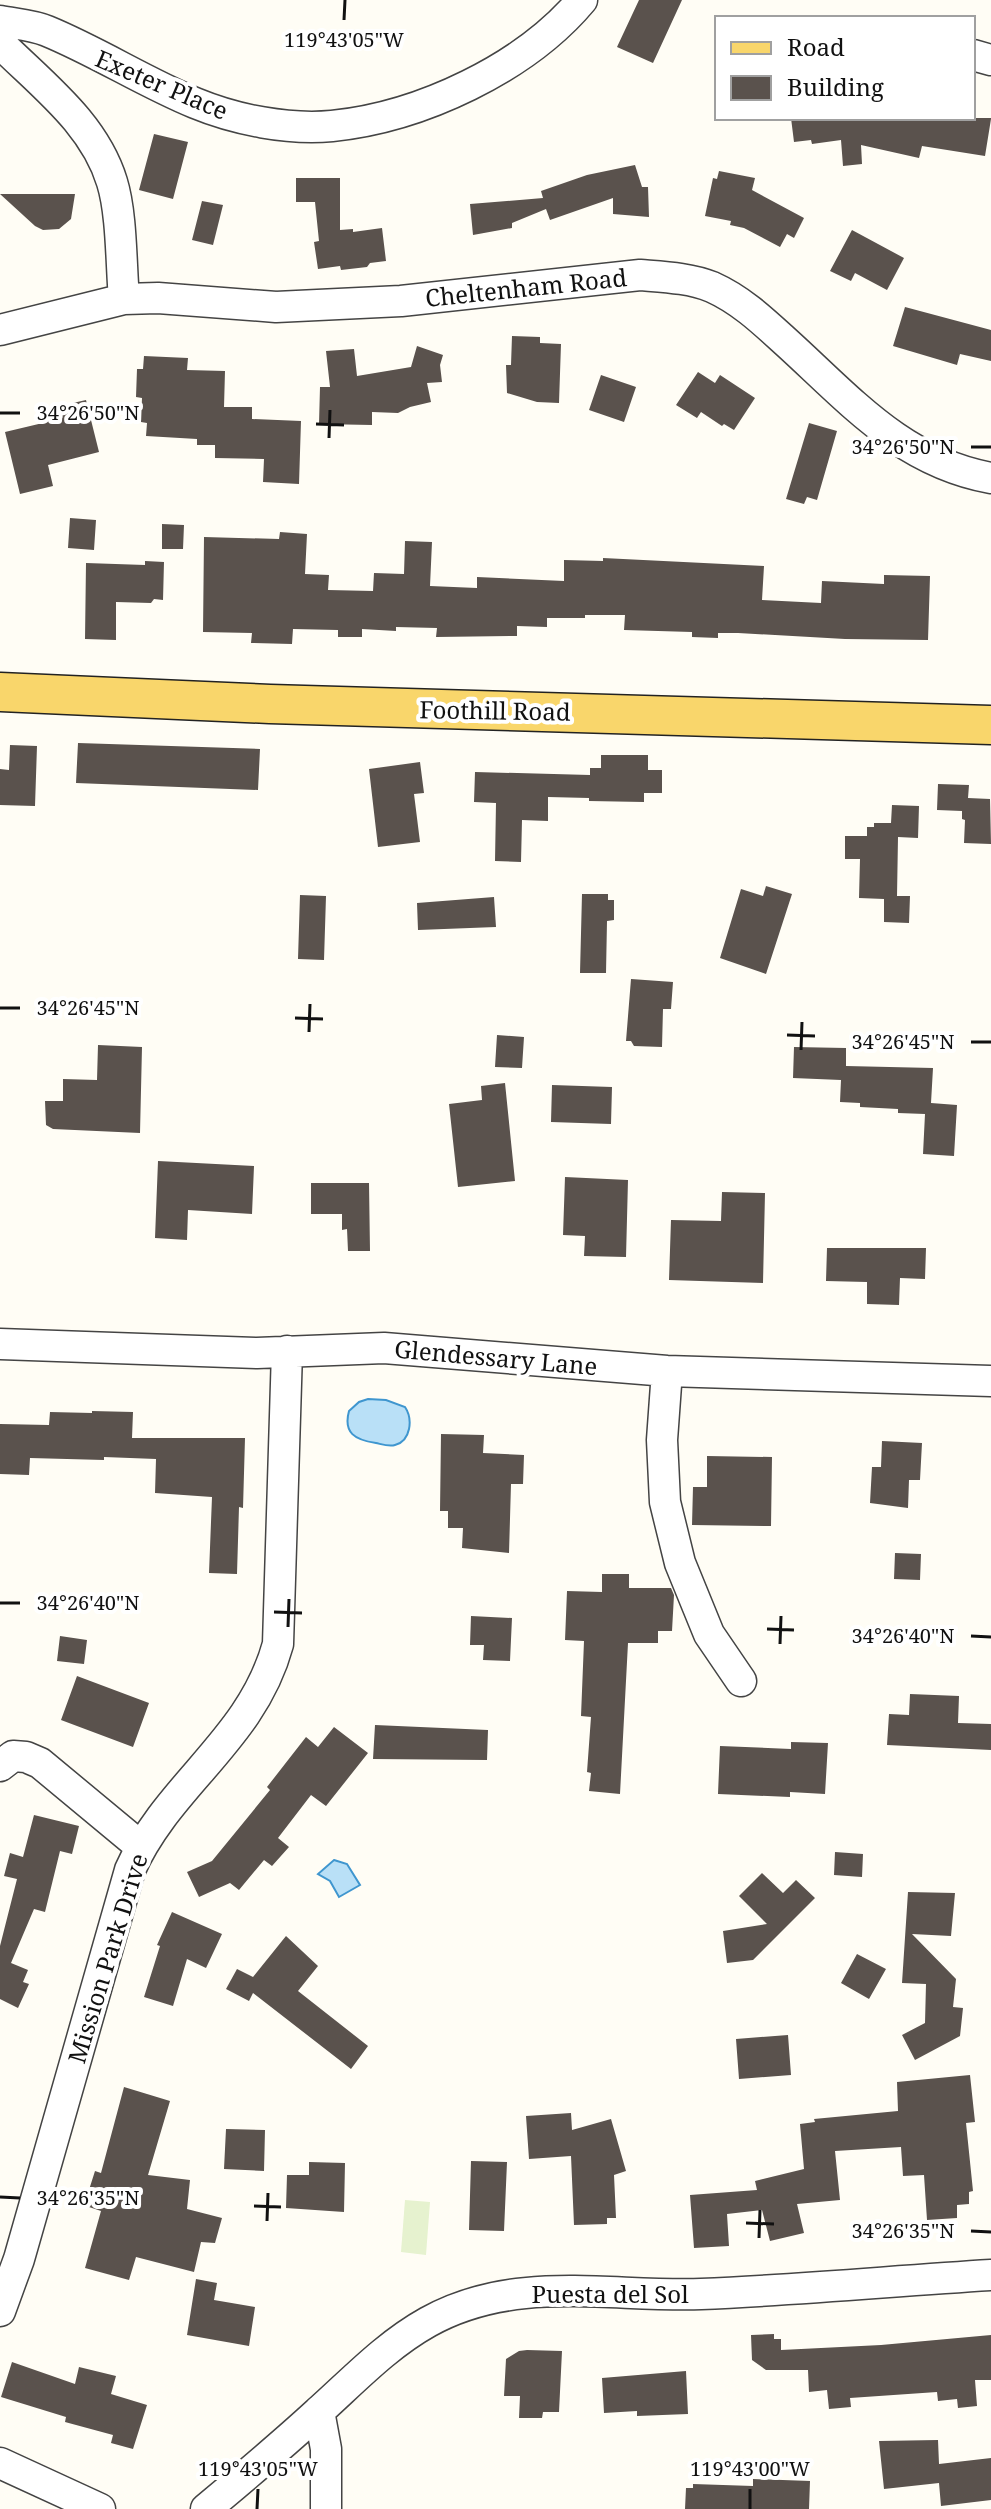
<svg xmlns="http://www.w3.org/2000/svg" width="991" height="2509" font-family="'Noto Serif',serif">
<rect width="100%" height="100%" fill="#fffdf5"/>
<path fill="#e6f2cf" d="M405 2200 430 2202 426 2255 401 2252Z"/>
<path fill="#b9e0f7" stroke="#3f96cf" stroke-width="2" d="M368 1399 386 1400 405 1407C413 1419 411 1441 395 1445 389 1447 381 1444 376 1443 355 1440 343 1433 349 1411L359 1402Z
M334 1860 347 1864 360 1885 339 1897 330 1881 318 1874Z"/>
<path fill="#5a524d" d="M639 0H682L653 63 617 47Z
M791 118H991V119L985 156 922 146 919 158 861 145 862 164 843 166 841 140 812 144 811 140 794 142Z
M154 134 188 142 173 199 139 190Z
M635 165 642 187H648L649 217 613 214V198L550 220 546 209 512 223V228L473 235 470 204 543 198 541 191 587 175Z
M719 171 755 178 752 190 804 218 794 238 787 234 780 247 744 228 730 225 731 221 705 216 713 178 717 179Z
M296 178H340V230L353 229V232L382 228 386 261 370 263 367 267 341 270 340 266 318 269 314 242 319 241 315 202H296Z
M0 194H75L71 219 59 229 43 230 35 226Z
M202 201 223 205 213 245 192 240Z
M852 230 904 258 887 290 855 273 851 281 830 271Z
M905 307 991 330V361L960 354 957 365 893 346Z
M512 336 540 337V343L561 344 559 403 537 402 507 393 506 365H511Z
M417 346 443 355 440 365 442 382 427 383 431 402 410 407 398 413 372 412V425L319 424 320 387H330L326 351 354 349 357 376 411 367Z
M144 356 188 358 187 370 225 371 224 407H252V419L301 421 299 484 263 482 264 459 215 458V445H197V439L146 436 147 423 141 422 142 398 136 397 137 369H143Z
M698 372 715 383 720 375 755 398 734 430 724 424 722 426 701 412 697 418 676 405Z
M601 375 636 387 624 422 589 410Z
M86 400 99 452 48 465 53 486 20 494 5 432 47 422 45 415 65 409 64 405Z
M809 423 837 431 817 500 807 497 804 504 786 499Z
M70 518 96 520 94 550 68 548Z
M162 524 184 525 183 549H162Z
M280 532 307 534 305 574 329 575 328 590 373 591 374 573 404 574 405 541 432 542 430 586 477 588V577L564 581V560L603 561V558L764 566 762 600 821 603 822 581 884 584V575L930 576 928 640 845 639 738 633H718V638L692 637V632L624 630 625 615H585V618H547V627L517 626V636L436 637 437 628 396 627V631L362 629V637H338V630L293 629 292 644 251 643 252 633 203 632 204 537 279 539Z
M145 561 164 562 163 600 154 599 151 603 116 602V640L85 639 86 563 145 565Z
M78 743 260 749 258 790 76 783Z
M10 745 37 746 35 806 0 805V769L9 770Z
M601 755H648V770H662V793H644V802L589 801V798L548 797V821L522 820 521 862 495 861 496 803 474 802 475 772 590 775V768H601Z
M420 762 424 793 414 794 420 842 378 847 369 769Z
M938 784 969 785 968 798 990 799 991 844 964 843 965 820 962 819V811L937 810Z
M892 805 919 806 918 838 898 837 897 896H910L909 923 884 922V899L859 898 860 859H845V836H867V827H874V823H891Z
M766 886 792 894 766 974 720 958 741 889 763 896Z
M582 894H608V900H614V920L607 921 606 973H580Z
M300 895 326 896 324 960 298 959Z
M494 897 496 927 418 930 417 903Z
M631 979 673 982 671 1009H663L662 1047 634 1046 631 1041H626Z
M497 1035 524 1037 522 1068 495 1067Z
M98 1045 142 1047 140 1133 53 1129 46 1125 45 1101H63V1079L97 1080Z
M794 1047 846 1048V1066L933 1068 931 1103 957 1105 954 1156 923 1154 925 1114 898 1113V1109L860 1107V1103L840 1102 841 1080 793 1078Z
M505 1083 515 1181 458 1187 449 1104 482 1100 481 1086Z
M552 1085 612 1087 611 1124 551 1122Z
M158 1161 254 1166 252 1214 188 1210 187 1240 155 1238Z
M565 1177 628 1180 626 1257 584 1256 585 1236 563 1235Z
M311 1183H369L370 1251H348L347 1229 342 1230V1214H311Z
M722 1192 765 1193 763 1283 669 1280 671 1220 721 1221Z
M827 1248H926L925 1279 900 1278 899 1305 867 1304V1282L826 1281Z
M92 1411 133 1412 132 1438H245L243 1508 239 1507 237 1574 209 1573 212 1497 155 1493 156 1459 104 1457V1460L30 1458 29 1475 0 1474V1424L49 1425 50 1412 92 1413Z
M441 1434 484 1435 483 1453 524 1455 523 1484H511L509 1553 462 1548 463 1528H448V1511H440Z
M882 1441 922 1443 920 1480H909L908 1508 870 1503 872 1467H881Z
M707 1456 772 1457 771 1526 692 1525 693 1487H707Z
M895 1553 921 1554 920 1580 894 1579Z
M602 1574H629V1588H671L674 1595 672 1631H658V1643H628L620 1794 589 1791 591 1773 587 1772 591 1717 581 1716 584 1641 565 1640 567 1591 602 1592Z
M471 1616 512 1618 510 1661 483 1660 484 1645H470Z
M60 1636 87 1640 84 1664 57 1661Z
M77 1676 149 1703 133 1747 61 1720Z
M910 1694 959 1696 958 1723 991 1724V1750L887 1745 889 1714 909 1715Z
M375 1725 488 1730 487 1760 373 1759Z
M334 1727 368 1753 326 1806 311 1795 278 1838 289 1847 272 1866 264 1860 239 1890 230 1883 199 1897 187 1872 212 1861 270 1790 267 1787 306 1737 318 1747Z
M791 1742 828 1743 825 1794 790 1792V1797L718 1794 720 1746 791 1749Z
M34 1815 79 1826 72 1854 60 1851 45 1912 34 1909 11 1963 28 1970 23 1982 29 1984 18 2008 0 1999V1946L17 1879 4 1876 10 1853 23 1857Z
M835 1852 863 1854 862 1877 834 1875Z
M762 1873 783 1893 796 1880 815 1898 753 1960 727 1963 723 1931 767 1924 739 1896Z
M908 1892 955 1893 951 1936 912 1934 956 1979 953 2007 963 2008 960 2036 915 2060 902 2035 925 2023 926 1984 902 1983Z
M172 1912 222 1934 206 1968 187 1959 173 2006 144 1997 160 1946 157 1945Z
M286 1936 318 1966 298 1991 368 2046 351 2069 253 1993 249 2001 226 1989 237 1969 253 1977Z
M857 1954 886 1969 869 1999 841 1983Z
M788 2035 791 2075 739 2079 736 2039Z
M970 2075 975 2122 966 2123 973 2191 969 2192V2204L957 2205V2218L927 2220 924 2175 903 2176 901 2147 835 2151 840 2200 797 2204 804 2233 770 2241 762 2210 727 2214 729 2246 694 2248 690 2195 757 2190 755 2181 804 2169 800 2124 815 2122 814 2119 898 2111 897 2082Z
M124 2087 170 2101 148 2175 190 2180 187 2209 222 2218 215 2243 201 2242 194 2272 136 2257 129 2280 85 2268 101 2211 89 2207 93 2194 88 2193 95 2171 101 2173Z
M571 2113 572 2130 611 2119 626 2171 614 2175 616 2218H607V2224L574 2225 571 2156 529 2159 526 2116Z
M226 2129 265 2130 264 2171 224 2169Z
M471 2161 507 2162 504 2231 469 2230Z
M309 2162 345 2163 344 2212 286 2208 287 2175H309Z
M196 2279 217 2283 214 2300 255 2307 249 2346 187 2335Z
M774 2334V2339H781V2350L881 2345 991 2335V2380H975L977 2406 958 2408 957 2399 938 2401 937 2392 850 2398 851 2407 829 2409 827 2390 809 2392 808 2370H766L752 2360 751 2335Z
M527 2350 562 2351 559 2412H543L542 2418H519L520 2396H504L506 2359 519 2351Z
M12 2362 75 2384 79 2367 116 2376 111 2394 147 2405 133 2449 111 2443 113 2435 65 2422 66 2417 1 2397Z
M686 2371 688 2414 637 2416V2411L604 2413 602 2378Z
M938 2440 939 2464 991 2458V2500L941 2506 939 2483 884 2489 879 2441Z
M753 2479 810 2481 809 2509H685L686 2488H693V2484L753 2486Z"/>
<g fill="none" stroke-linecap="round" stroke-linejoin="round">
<g stroke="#444" stroke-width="33">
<path id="minor" d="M0 21C15 24 33 25 47 31 98 52 144 82 195 103 236 120 288 130 332 126 421 117 525 68 582 0
M0 43C42 85 94 123 112 182 122 214 121 265 124 299
M973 55 991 60
M0 330 124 299 158 298 276 307 401 301 640 275C664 277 690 278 712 287 741 300 763 321 786 342 850 400 902 462 991 478
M0 1344 257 1353 384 1348 667 1371 991 1381
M667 1371 662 1440 665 1502 680 1563 709 1634 741 1681
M0 1766 13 1756 26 1757 40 1763 140 1846
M0 2311 19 2259 130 1870C168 1784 252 1740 278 1644L287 1351
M319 2411 326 2449V2509
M0 2463 100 2509
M206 2509C243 2478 280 2447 316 2414 352 2382 385 2346 428 2322 514 2274 607 2297 701 2294 798 2290 894 2281 991 2275"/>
</g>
<g stroke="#222" stroke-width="41">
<path id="major" d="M0 692 270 704 991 725"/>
</g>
<use href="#minor" stroke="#fff" stroke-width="30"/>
<use href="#major" stroke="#f9d66b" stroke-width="38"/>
</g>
<path fill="none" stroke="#111" stroke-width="3" d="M344 20 345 0M0 413H20M316 424 344 425M329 438 330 410M971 447H991M0 1008H20M295 1018 323 1019M309 1032 310 1004M787 1035 815 1036M971 1042H991M801 1050 802 1022M0 1603H20M274 1612 302 1613M288 1627 289 1599M767 1629 794 1630M971 1636 991 1637M780 1644 781 1616M0 2197 20 2198M254 2206 281 2207M267 2221 268 2193M746 2223 774 2224M971 2231 991 2232M759 2238 760 2210M257 2509 258 2489M750 2509V2489"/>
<g text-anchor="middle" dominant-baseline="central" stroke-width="8" stroke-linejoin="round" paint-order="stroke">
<g font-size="24" fill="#111" stroke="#fff">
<text transform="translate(162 84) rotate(23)">Exeter Place</text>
<text transform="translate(526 287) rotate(-6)">Cheltenham Road</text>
<text transform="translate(495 710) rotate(1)">Foothill Road</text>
<text transform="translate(496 1357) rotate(5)">Glendessary Lane</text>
<text transform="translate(107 1958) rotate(-73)">Mission Park Drive</text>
<text x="610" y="2293">Puesta del Sol</text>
</g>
</g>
<g font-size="20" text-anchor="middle" fill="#111" stroke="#fff" stroke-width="8" stroke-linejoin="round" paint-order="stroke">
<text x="344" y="47">119°43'05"W</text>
<text x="88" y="420">34°26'50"N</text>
<text x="903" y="454">34°26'50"N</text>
<text x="88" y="1015">34°26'45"N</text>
<text x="903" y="1049">34°26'45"N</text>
<text x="88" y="1610">34°26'40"N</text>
<text x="903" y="1643">34°26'40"N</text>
<text x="88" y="2205">34°26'35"N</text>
<text x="903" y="2238">34°26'35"N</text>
<text x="258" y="2476">119°43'05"W</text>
<text x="750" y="2476">119°43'00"W</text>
</g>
<rect x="715" y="16" width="260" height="104" fill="#ffffff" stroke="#a0a0a0" stroke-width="2"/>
<rect x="731" y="42" width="40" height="12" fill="#f9d66b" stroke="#a0a0a0" stroke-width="2"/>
<text x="787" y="56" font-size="24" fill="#111111">Road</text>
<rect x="731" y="76" width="40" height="24" fill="#5a524d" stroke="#a0a0a0" stroke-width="2"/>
<text x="787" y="96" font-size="24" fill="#111111">Building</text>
</svg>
